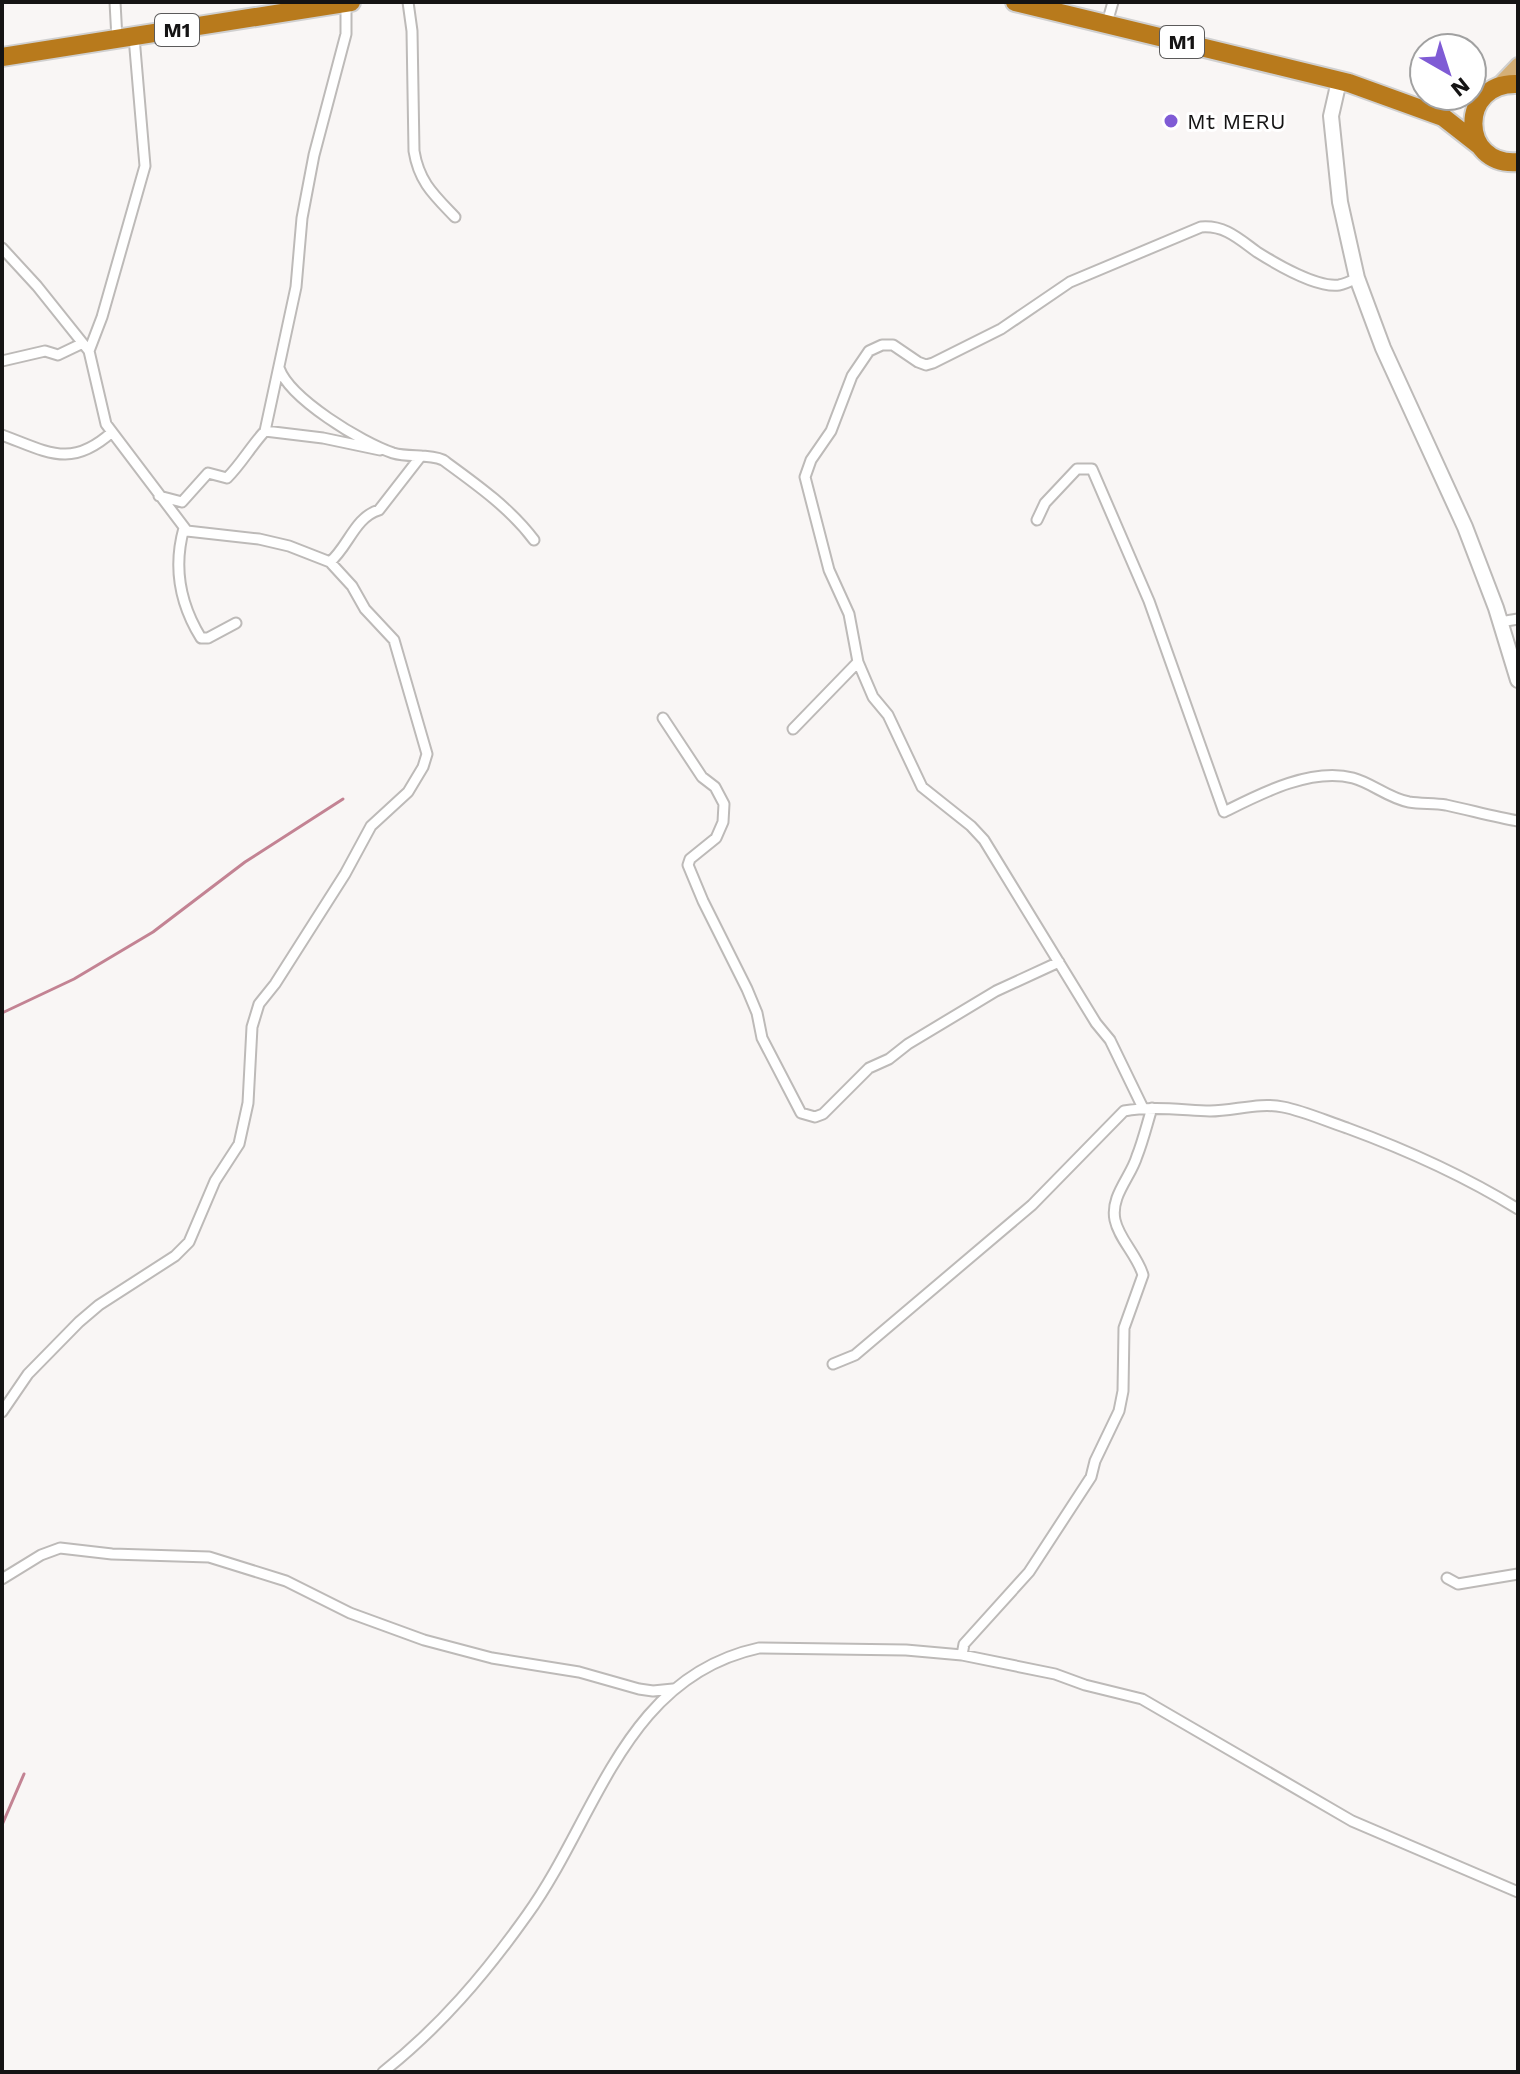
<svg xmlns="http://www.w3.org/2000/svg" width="1520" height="2074" font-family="'Work Sans',sans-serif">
<rect width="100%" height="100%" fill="#f9f6f5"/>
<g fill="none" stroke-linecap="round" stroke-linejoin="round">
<path stroke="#c38393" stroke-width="3" d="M2 1013 74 979 153 932 245 862 343 799
M2 1825 24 1774"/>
<g stroke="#bdbab8" stroke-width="13">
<path id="street" d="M115 2 117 39
M408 2 412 31 414 151C419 182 434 195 455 217
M1107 23 1113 2
M2 248 37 286 89 351
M2 361 45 351 58 355 81 344
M279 368C290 399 361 442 393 453 409 458 428 453 443 460 476 484 510 508 534 540
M265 431 323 438 380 450
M2 435C48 452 71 469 112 432
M159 496 182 502 208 473 227 478C242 463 251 446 265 431L296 287 302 218 314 155 346 34V3
M1037 520 1045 503 1077 469H1092L1149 601 1224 812C1260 794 1311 767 1353 778 1372 783 1388 798 1409 802 1421 804 1434 803 1446 805 1470 810 1494 817 1518 821
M184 528C173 567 180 604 201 638H208L236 623
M330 562C348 547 355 517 379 510L421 456
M1500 622 1518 619
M663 718 702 777 715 787 724 804 723 822 716 838 690 859 688 865 703 901 747 989 757 1013 762 1038 801 1113 815 1117 823 1114 869 1068 889 1059 908 1044 996 991 1059 962
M793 729 858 662
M1143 1108 1110 1040 1096 1023 984 840 971 826 922 787 888 715 873 697 858 662 849 614 829 570 805 477 811 460 831 431 852 376 869 351 882 345H893L918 362 926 365 933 363 1001 329 1070 282 1201 227C1225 225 1239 239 1257 252 1276 264 1317 288 1339 285 1345 284 1351 281 1357 278
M833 1364 855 1355 1032 1205 1124 1111C1152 1106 1181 1110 1210 1111 1234 1111 1259 1102 1283 1107 1304 1111 1326 1121 1347 1128 1407 1150 1463 1175 1518 1209
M2 1412 28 1374 79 1322 99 1305 175 1256 189 1242 215 1181 239 1144 248 1103 252 1027 259 1004 275 984 345 874 371 826 408 792 423 767 427 754 394 640 365 609 352 586 330 562 289 546 259 539 187 531 106 424 89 351 102 317 145 166 134 37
M1447 1578 1458 1584 1518 1574
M2 1579 41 1555 60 1548 112 1554 209 1557 286 1581 350 1613 424 1640 492 1658 579 1672 639 1689 653 1691 673 1689
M962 1655 964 1644 1029 1572 1091 1477 1095 1461 1119 1411 1123 1391 1124 1328 1143 1275C1137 1255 1119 1239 1115 1220 1110 1196 1131 1177 1137 1156 1143 1141 1147 1124 1152 1108
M383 2072C440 2027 485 1974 527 1915 597 1818 624 1677 759 1648L906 1650 962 1655 1055 1674 1085 1685 1142 1699 1352 1821 1518 1892"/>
</g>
<g stroke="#bdbab8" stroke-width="18">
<path id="secondary" d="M1339 81 1331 116 1340 202 1357 278 1383 348 1465 527 1496 608 1518 680"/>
</g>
<g stroke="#d0d0d0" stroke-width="18">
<path id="primary" d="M1496 88 1518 65"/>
</g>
<g stroke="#d0d0d0" stroke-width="22">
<path id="highway" d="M1015 2 1349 83 1443 117 1480 146
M2 57 351 2
M1518 84C1458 81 1459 167 1518 162
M1431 96H1454"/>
</g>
<use href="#street" stroke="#fff" stroke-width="9"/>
<use href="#secondary" stroke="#fff" stroke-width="14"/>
<use href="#primary" stroke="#d4af77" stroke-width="14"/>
<use href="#highway" stroke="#b87a1c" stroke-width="18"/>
</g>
<circle fill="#7f5bd5" stroke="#fff" stroke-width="3" cx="1171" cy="121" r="8"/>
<g text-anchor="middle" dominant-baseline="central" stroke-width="6" stroke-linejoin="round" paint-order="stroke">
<g fill="#fff" stroke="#5b5a5a" stroke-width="2">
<rect x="155" y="14" width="44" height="32" rx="6"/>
<rect x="1160" y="26" width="44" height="32" rx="6"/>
</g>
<g font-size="20" font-weight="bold" fill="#151414">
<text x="177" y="30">M1</text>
<text x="1182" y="42">M1</text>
</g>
<g font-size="22" fill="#151414" stroke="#fff" text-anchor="start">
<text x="1187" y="121">Mt MERU</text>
</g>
</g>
<rect width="1520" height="2074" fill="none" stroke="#151414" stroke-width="8"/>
<g transform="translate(1448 72) rotate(141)"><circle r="38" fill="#ffffff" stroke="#a1a1a1" stroke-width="2"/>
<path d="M0-6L14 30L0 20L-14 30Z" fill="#7f5bd5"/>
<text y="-12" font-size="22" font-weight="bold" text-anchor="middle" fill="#151414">N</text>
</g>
</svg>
